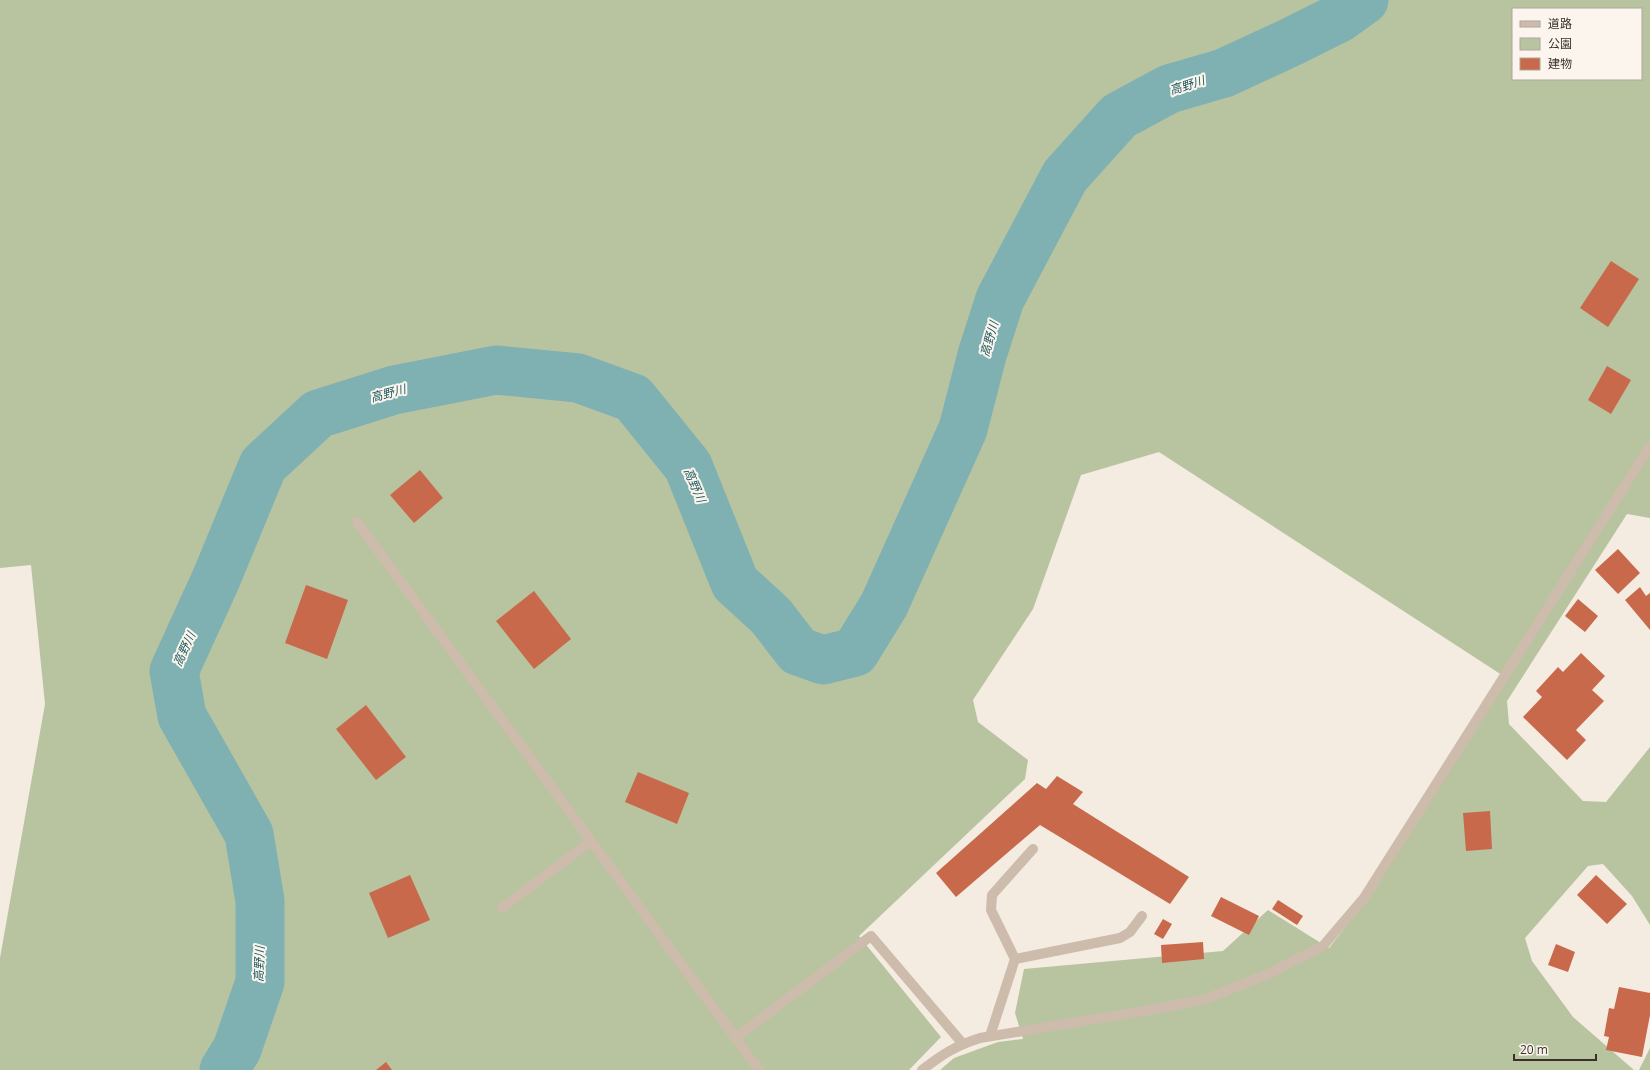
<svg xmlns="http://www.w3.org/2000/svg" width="1650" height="1070" font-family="'Open Sans','Noto Sans JP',sans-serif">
<rect width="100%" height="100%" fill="#f4ebe1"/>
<path fill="#b8c4a0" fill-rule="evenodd" d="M0 0H1650V518L1627 514 1507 701 1509 724 1583 801 1606 802 1650 747V925L1632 896 1603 864 1588 866 1525 938 1532 961 1573 1017 1634 1070H940L954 1058 998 1042 1023 1039 1015 1013 1024 969 1223 951 1268 910 1329 948 1366 901 1508 679 1159 452 1081 475 1033 609 973 700 978 722 1028 760 1025 779 859 936 941 1037 909 1070H0V958L45 704 31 565 0 568ZM1513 9H1641V79H1513Z
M1650 1048V1070H1639Z"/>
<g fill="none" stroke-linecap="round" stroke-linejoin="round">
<path stroke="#7fb0b2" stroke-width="49" d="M224 1070 237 1049 260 982V901L249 834 182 716 174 671 216 579 263 465 318 414 394 390 496 370 578 378 633 398 688 466 735 583 771 616 798 651 823 660 855 652 884 605 963 429 982 355 1000 299 1065 176 1119 116 1169 89 1224 73 1293 41 1339 18 1364 0"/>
</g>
<path fill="#c8694b" d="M1611 261 1639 279 1608 327 1580 308Z
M1607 366 1631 380 1611 414 1588 400Z
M420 470 443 498 414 523 390 495Z
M1618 549 1640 573 1618 594 1595 570Z
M306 585 348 600 327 659 285 643Z
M1640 587 1646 596 1650 593V630L1625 600Z
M534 591 571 639 534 669 496 621Z
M1578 599 1598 616 1585 632 1565 616Z
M1581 653 1605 676 1592 690 1604 701 1576 730 1586 740 1567 760 1523 717 1542 697 1536 691 1558 667 1563 672Z
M366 705 406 757 376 780 336 729Z
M638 772 689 793 677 824 625 802Z
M1057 776 1083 792 1073 804 1189 877 1170 904 1040 825 956 897 936 873 1037 783 1046 789Z
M1490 811 1492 849 1466 851 1463 813Z
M410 875 430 920 388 938 369 893Z
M1596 875 1627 904 1607 924 1577 895Z
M1221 897 1259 916 1249 935 1211 916Z
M1278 900 1303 916 1297 925 1272 909Z
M1163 919 1172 924 1163 939 1154 934Z
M1203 942 1204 959 1162 963 1161 945Z
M1556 944 1575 952 1568 972 1548 965Z
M1619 987 1650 993V1015L1642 1057 1606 1050 1609 1037 1604 1036 1609 1008 1614 1009Z
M386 1062 392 1070H376Z"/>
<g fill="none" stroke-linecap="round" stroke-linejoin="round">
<path stroke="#cdbbac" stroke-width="10" d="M357 522 759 1070
M502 908 591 841
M1015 959 991 910 992 895 1033 849
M990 1036 1015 959 1120 938 1130 932 1142 916
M735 1038 871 936 963 1044"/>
<path stroke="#cdbbac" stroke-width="10" d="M922 1070C943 1054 955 1046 980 1038L1144 1011 1206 999 1268 974 1323 946 1364 898 1650 446"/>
</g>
<g text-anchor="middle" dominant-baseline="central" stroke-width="4" stroke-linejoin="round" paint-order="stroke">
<g font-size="12" font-style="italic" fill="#1f5a5e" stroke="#fbf5ee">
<text transform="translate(1187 85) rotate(-18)">高野川</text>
<text transform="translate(989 339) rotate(-74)">高野川</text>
<text transform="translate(388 393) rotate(-15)">高野川</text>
<text transform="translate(695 485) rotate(67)">高野川</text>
<text transform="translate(184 649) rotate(-65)">高野川</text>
<text transform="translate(259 964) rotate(-88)">高野川</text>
</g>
</g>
<rect x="1512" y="8" width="130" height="72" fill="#fbf5ee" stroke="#aea6a0"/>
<rect x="1520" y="21" width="20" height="6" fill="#cdbbac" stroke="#aea6a0"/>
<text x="1548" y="28" font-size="12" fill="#3b302b">道路</text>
<rect x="1520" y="38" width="20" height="12" fill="#b8c4a0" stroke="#aea6a0"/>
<text x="1548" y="48" font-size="12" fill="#3b302b">公園</text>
<rect x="1520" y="58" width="20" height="12" fill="#c8694b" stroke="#aea6a0"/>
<text x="1548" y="68" font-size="12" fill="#3b302b">建物</text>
<path d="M1514 1054v6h82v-6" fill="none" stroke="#3b302b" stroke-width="2"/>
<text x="1520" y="1054" font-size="12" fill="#3b302b" stroke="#fbf5ee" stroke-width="3" paint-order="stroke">20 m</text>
</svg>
